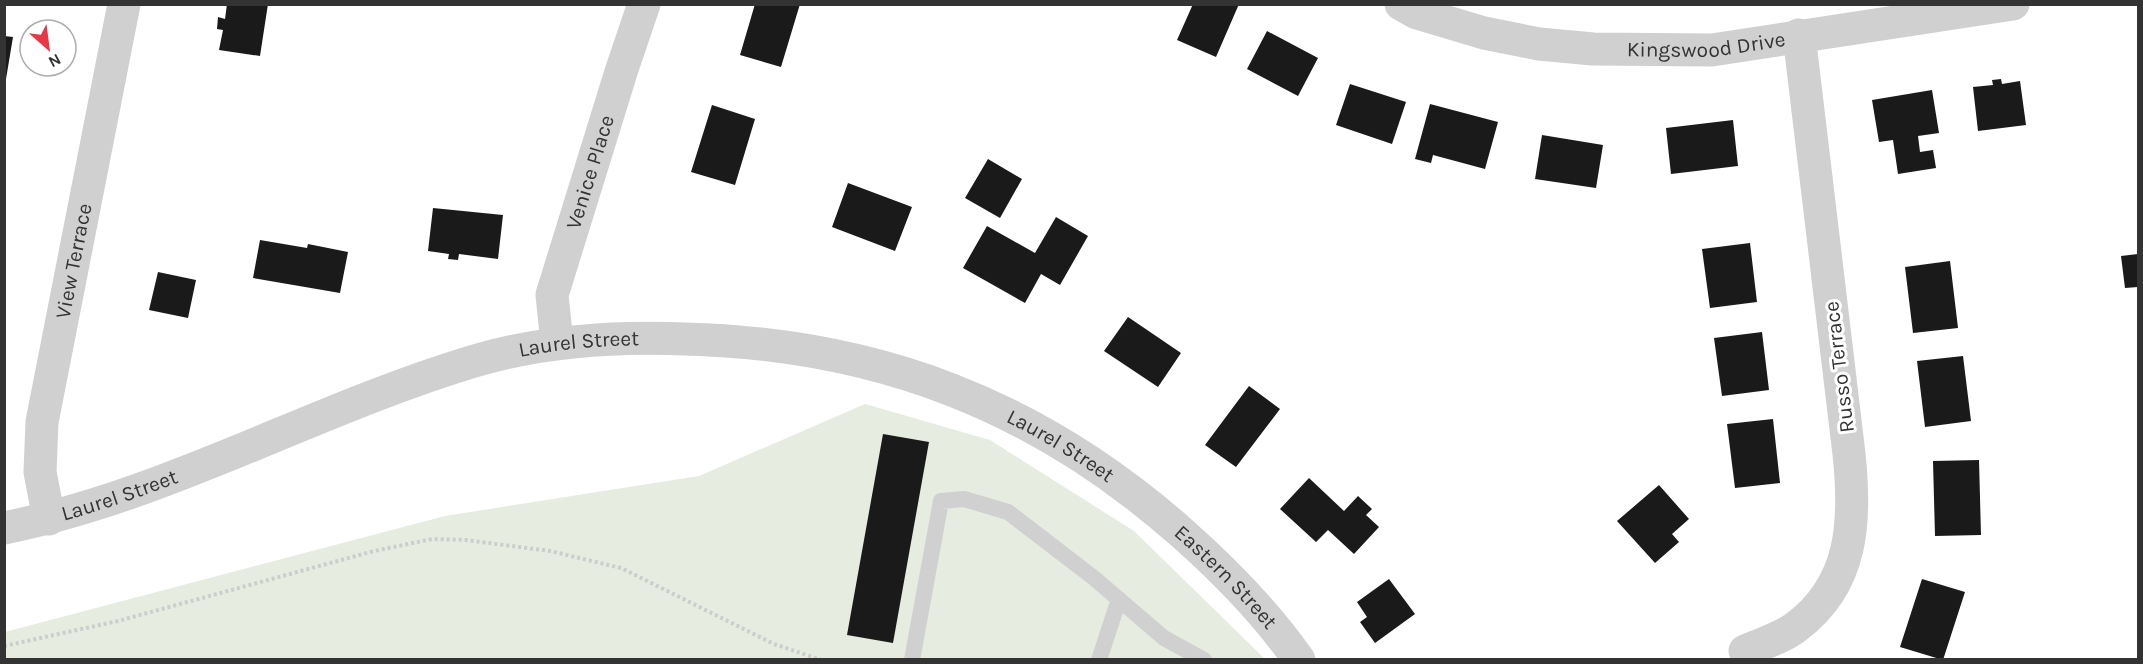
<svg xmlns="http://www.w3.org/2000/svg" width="2143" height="664" font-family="Karla,sans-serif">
<rect width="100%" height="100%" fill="#fff"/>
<path fill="#e6ecdf" d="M865 404 990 440 1134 531 1265 659 5 660V632L445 516 699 476Z"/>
<path fill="#1a1a1a" d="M227 4H268L260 56 219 50 223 30 217 29 218 17 225 19Z
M755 4H800L781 67 740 55Z
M1193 4H1239L1216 57 1177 40Z
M1267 31 1318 58 1298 96 1247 69Z
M4 36 13 37 6 79H4Z
M2001 79 2002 84 2020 81 2026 125 1978 131 1973 87 1993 85 1992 80Z
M1350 84 1406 102 1392 144 1336 125Z
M1932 90 1939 133 1918 136 1920 152 1933 150 1936 168 1898 174 1893 140 1879 142 1872 100Z
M1430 104 1498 122 1485 169 1433 155 1431 163 1415 159Z
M712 105 755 119 735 185 691 172Z
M1733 120 1738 166 1671 174 1666 128Z
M1542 135 1603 145 1596 188 1535 179Z
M988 159 1022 179 1000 218 965 198Z
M848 183 912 207 895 251 832 227Z
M433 208 503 215 498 259 459 254 458 260 448 259 449 254 428 251Z
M1056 217 1088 236 1060 285 1041 274 1025 303 963 268 987 226 1035 253Z
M260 240 307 248 308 244 348 252 340 293 253 278Z
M1750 243 1757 302 1710 308 1702 249Z
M2138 254V287L2125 288 2121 256Z
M1950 261 1958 328 1913 333 1905 267Z
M158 272 196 280 188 318 149 310Z
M1128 317 1181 353 1158 387 1104 351Z
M1762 332 1769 390 1722 396 1714 338Z
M1963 356 1971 421 1925 427 1917 361Z
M1249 386 1280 409 1236 467 1205 445Z
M1773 419 1780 483 1735 488 1727 424Z
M883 434 929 442 893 643 847 635Z
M1979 460 1981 535 1935 536 1933 461Z
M1309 478 1344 511 1358 496 1372 509 1366 515 1379 527 1354 554 1328 530 1316 542 1280 509Z
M1659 485 1689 519 1672 534 1679 542 1655 563 1617 521Z
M1389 579 1415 614 1375 643 1360 622 1367 617 1357 602Z
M1922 579 1965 592 1943 660 1900 647Z"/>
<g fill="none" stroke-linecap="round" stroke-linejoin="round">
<path stroke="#cdcdcd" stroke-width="4" stroke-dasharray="3 3" stroke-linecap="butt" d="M4 646 118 621 374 551 432 539 466 540 550 551 621 568 774 644 821 660"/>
<path stroke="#d0d0d0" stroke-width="16" d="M912 660 941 501 964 499 1008 512 1094 578 1164 638 1204 660
M1099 660 1119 599"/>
<g stroke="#d0d0d0" stroke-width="33">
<path id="s1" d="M1401 4 1417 13 1484 33 1539 44 1593 49 1712 50 2013 4"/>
<path id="s2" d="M557 343 552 295 621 72 644 4"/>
<path id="s3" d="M49 519 40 472 42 422 124 4"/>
<path d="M1745 651C1761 644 1782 638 1796 627 1854 584 1856 520 1849 454L1799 35"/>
</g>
<path stroke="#d0d0d0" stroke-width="33" id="s4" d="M4 528C167 495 313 410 471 362 540 341 613 336 685 339 878 344 1037 405 1182 533 1225 571 1266 613 1299 660"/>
</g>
<g text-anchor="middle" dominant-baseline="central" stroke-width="6" stroke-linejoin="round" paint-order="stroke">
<g font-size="21" fill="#333" stroke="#fff">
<text stroke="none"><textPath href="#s1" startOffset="312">Kingswood Drive</textPath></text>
<text stroke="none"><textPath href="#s2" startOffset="177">Venice Place</textPath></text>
<text stroke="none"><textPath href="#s3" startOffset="262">View Terrace</textPath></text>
<text stroke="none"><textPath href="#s4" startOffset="606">Laurel Street</textPath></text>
<text transform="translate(1839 367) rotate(-97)">Russo Terrace</text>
<text stroke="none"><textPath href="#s4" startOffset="1108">Laurel Street</textPath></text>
<text stroke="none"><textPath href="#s4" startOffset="120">Laurel Street</textPath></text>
<text stroke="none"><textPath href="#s4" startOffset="1320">Eastern Street</textPath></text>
</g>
</g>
<rect width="2143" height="664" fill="none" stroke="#333333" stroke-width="12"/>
<g transform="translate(48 48) rotate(152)"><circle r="28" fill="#ffffff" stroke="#adadad" stroke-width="1.5"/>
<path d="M0-4.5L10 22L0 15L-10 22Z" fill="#e63946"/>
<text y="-9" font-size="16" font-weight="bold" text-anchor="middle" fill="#333333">N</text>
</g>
</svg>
